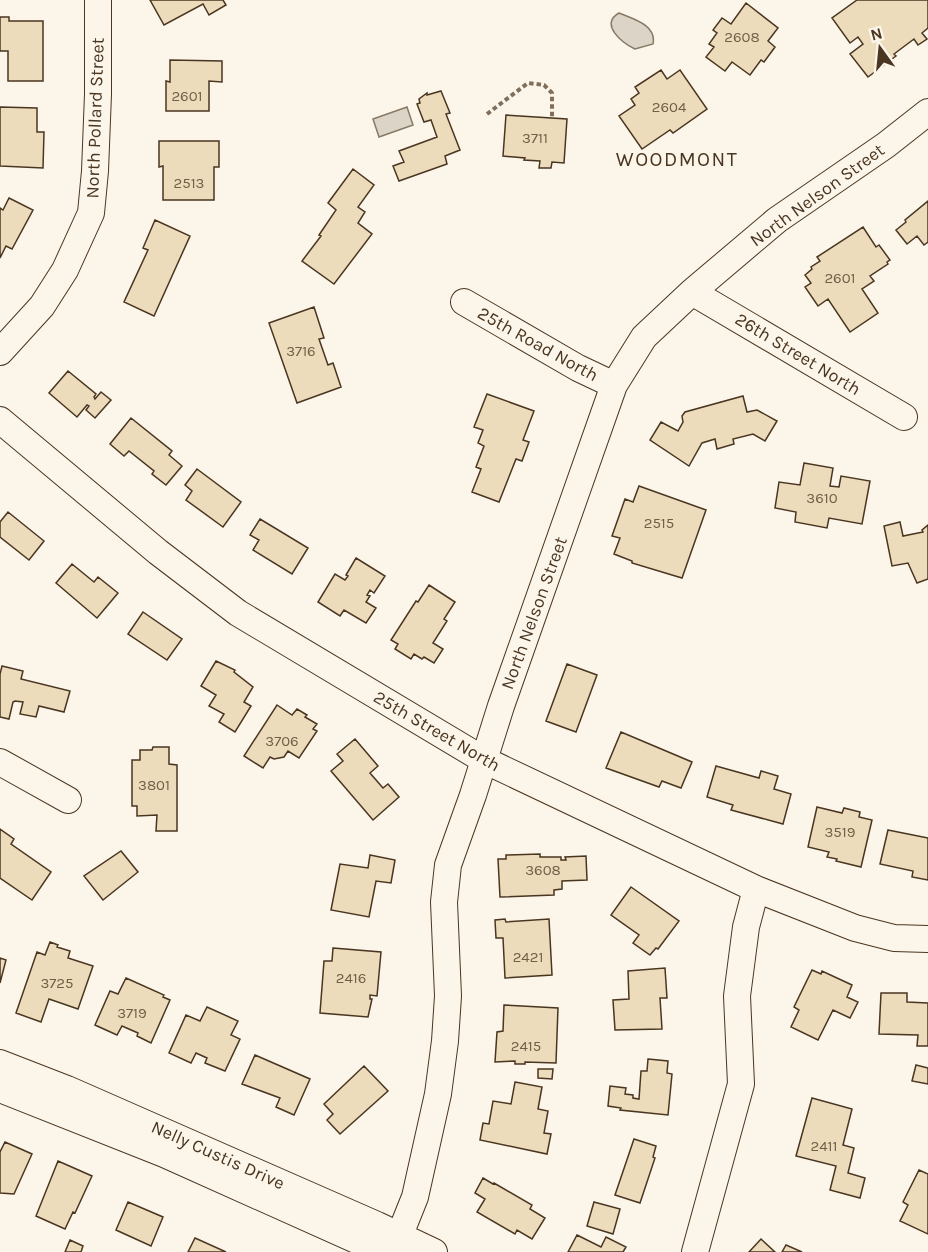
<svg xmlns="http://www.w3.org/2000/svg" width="928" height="1252" font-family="Karla,sans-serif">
<rect width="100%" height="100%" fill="#fbf6e9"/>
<path fill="#dcd4c6" stroke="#887966" stroke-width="1.5" d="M619 13C633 19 657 25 653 44L635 49C622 43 599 24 619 13Z
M407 107 413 125 379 137 373 119Z"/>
<path fill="#ecdcbc" stroke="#4a3520" stroke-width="1.5" d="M150 0H223L226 5 209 15 203 4 164 25Z
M857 0H928V28L922 33 927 39 918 45 914 39 894 54 896 56 868 77 850 54 863 44 858 37 850 43 832 18Z
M746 3 778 28 768 41 775 47 764 62 761 60 750 75 732 62 725 71 706 57 714 47 709 44 717 33 713 30 722 18 731 24Z
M0 17H9V21H43V81H8V51H0Z
M170 60 222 61V82L209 81V111H166V81L170 82Z
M661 70 667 79 680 70 707 109 673 133 670 130 642 149 619 116 635 105 631 99 639 93 635 87Z
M441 91 450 113 446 114 460 150 445 156 447 164 399 181 393 166 404 162 399 151 437 137 431 120 424 122 417 104 420 103 419 99 427 93V95Z
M0 107 37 108V132H44L43 168 0 166Z
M506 115 567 119 564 163 552 162 551 168H539L540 161 524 160 525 158 503 156Z
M159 141H219V167H214V200H163V166L159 167Z
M353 169 374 185 358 207 365 212 358 223 372 234 334 284 302 261 321 236 319 235 336 210 328 203Z
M9 198 33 210 12 249 6 246 0 258V208L3 210Z
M928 201V242L924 245 917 236 907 244 896 230 906 222 905 220Z
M155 220 190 236 154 316 124 302 148 250 143 248Z
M863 227 876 247 879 245 890 260 887 262 888 264 870 276 874 281 862 289 878 313 850 332 828 299 818 306 805 287 811 283 805 275 812 269 811 267 820 261 817 257Z
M314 307 324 338 319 339 328 365 333 363 341 387 297 403 269 323Z
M68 371 96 394 94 397 95 399 101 392 111 400 95 418 86 410 89 406 87 405 77 417 49 393Z
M487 394 534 411 523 440 529 442 522 461 516 459 499 502 472 492 481 469 476 467 484 446 478 443 483 430 474 427Z
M743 396 747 412 757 410 777 421 765 441 753 434 733 439 734 444 717 449 715 439 702 443 689 466 650 440 661 422 678 431 683 422 682 416 685 412Z
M131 418 172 451 169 455 182 466 166 485 152 474 154 471 129 451 124 456 110 444Z
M804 463 833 468 830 486 839 487 841 476 870 481 862 524 829 518 827 528 795 522 796 512 775 508 779 482 800 485Z
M197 469 241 502 223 527 186 500 192 491 185 485Z
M639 486 706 510 682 578 632 563V561L614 554 620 538 612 536 625 499 633 502Z
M8 512 44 541 29 560 0 537V522Z
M260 519 308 548 292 574 253 550 259 540 250 535Z
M900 522 903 536 923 532 922 530 928 525V579L917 583 908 563 892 566 884 526Z
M356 558 385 576 374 593 370 590 367 595 370 596 366 602 376 608 366 623 344 610 340 616 318 602 335 574 345 580 348 576 346 575Z
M72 564 94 582 98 577 118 593 97 618 56 583Z
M429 585 455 602 444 619 447 621 433 643 443 649 434 663 424 657 422 659 414 654 411 659 395 649 398 644 391 640 416 601 418 602Z
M143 612 182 639 167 660 128 634Z
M216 661 235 670 234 672 253 687 244 702 251 706 235 732 219 722 224 714 209 706 216 695 201 686Z
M567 664 597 675 576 732 546 721Z
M2 666 23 671 21 679 70 691 64 712 39 706 36 717 20 714 23 702 15 701 13 702 9 719 0 717V674Z
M277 705 292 715 297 709 307 715 305 717 317 724 313 729 317 731 299 758 288 751 284 757 274 759 270 757 263 768 244 756Z
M621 732 692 762 681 788 662 781 659 787 606 768Z
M355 739 378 766 370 773 383 788 388 784 399 797 373 820 331 771 343 761 337 754Z
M153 747H169V764L177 765V831H156L157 815 137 816V806H132V760H140V750H152Z
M716 766 759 778 761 771 778 776 774 789 791 794 783 824 731 810 733 805 707 797Z
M817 807 842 813 844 808 860 812 859 817 872 820 861 867 836 861 837 859 827 857 829 852 808 847Z
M0 829 14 839 11 844 51 872 32 900 0 878Z
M888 830 928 838V880L912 877 913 871 880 864Z
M121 851 138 872 103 900 84 876Z
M540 854V857H561V860H566L565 857 586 856 587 880 562 881V889L554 890V895L500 897 498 859H506V855Z
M370 855 395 860 391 883 376 881 369 917 331 910 340 864 368 868Z
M631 887 679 921 658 949 656 948 650 955 633 943 639 935 611 915Z
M505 919 506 922 549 919 552 975 505 978 503 938H496L495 920Z
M50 942 58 945 57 947 70 951 68 958 93 966 78 1009 49 999 41 1022 16 1013 37 952 45 955Z
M333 948 381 952 377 996 370 995V999H372L368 1017 320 1013 324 961H332Z
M0 958 6 960 0 983Z
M665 968 667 998H660L662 1029 615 1030 613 1000 629 999 628 971Z
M812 970 821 974 822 971 852 985 847 997 858 1002 850 1018 833 1010 818 1040 791 1027 799 1010 794 1007Z
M126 978 164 995 163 997 170 1000 151 1043 137 1036 138 1033 122 1026 117 1035 95 1025 110 991 118 994Z
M881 993H907V1002L928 1003V1046H917L918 1035 879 1034Z
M504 1005 558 1008 556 1063 525 1062V1064H515V1061L495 1062 497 1032 503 1031Z
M207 1007 238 1021 231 1035 240 1039 225 1071 205 1063 207 1058 196 1053 191 1063 169 1053 186 1015 200 1021Z
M255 1055 310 1079 294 1115 276 1107 280 1098 242 1084Z
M648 1059 668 1061 667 1073 672 1074 668 1115 620 1110 621 1108 608 1106 610 1086 626 1088 625 1094 633 1095V1098L639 1099 641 1071H647Z
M916 1065 928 1068V1084L912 1081Z
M364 1066 388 1091 340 1134 327 1120 333 1114 324 1104Z
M538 1069H553L552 1079 538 1078Z
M515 1082 542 1087 538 1109 548 1111 544 1133 551 1134 547 1154 480 1140 483 1123 489 1124 493 1101 511 1104Z
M812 1098 852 1109 843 1145 854 1148 848 1173 865 1178 860 1198 830 1190 836 1166 796 1156Z
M634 1139 656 1146 653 1157 655 1158 640 1203 615 1195Z
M5 1142 32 1154 14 1194 0 1193V1152Z
M58 1161 92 1176 75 1213 73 1212 65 1229 36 1216Z
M919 1170 928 1174V1234L900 1221 908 1205 903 1202Z
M483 1178 493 1184 494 1183 532 1205 530 1209 545 1218 532 1239 517 1230 515 1234 477 1212 485 1199 475 1193Z
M128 1202 163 1217 151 1246 116 1230Z
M594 1202 620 1209 613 1234 587 1226Z
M577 1235 601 1247 606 1237 626 1247 623 1252H568Z
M195 1238 226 1252H188Z
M761 1239 775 1252H749Z
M70 1240 83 1246 81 1252H65Z
M786 1245 802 1252H782Z"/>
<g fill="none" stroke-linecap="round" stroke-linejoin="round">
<g stroke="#4a3520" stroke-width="28">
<path id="minor" d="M692 292 904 417
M464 302 578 368 614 385
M0 352 42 306 65 270 91 213 95 171 98 94V0
M0 420 158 552 238 613 484 760 756 889 855 928 894 938 928 939
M0 762 68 800
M0 1063 67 1089 377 1225 434 1252
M0 1089 164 1154 383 1252
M393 1252 415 1197 438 1094 445 1041 448 996 444 902 448 865 473 795 501 706 614 385 644 337 692 292 777 220 886 145 928 112
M695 1252 741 1084 737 996 746 927 756 889"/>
</g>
<path stroke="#7f6f5c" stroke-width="4" stroke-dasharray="4.5 3" stroke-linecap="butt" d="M487 114 528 83 544 85 552 93V118"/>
<use href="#minor" stroke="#fbf6e9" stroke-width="26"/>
</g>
<g text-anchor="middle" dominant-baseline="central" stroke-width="4.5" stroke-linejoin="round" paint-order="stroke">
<g font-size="15" fill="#725f47">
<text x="742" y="37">2608</text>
<text x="187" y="96">2601</text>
<text x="669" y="107">2604</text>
<text x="535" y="138">3711</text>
<text x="189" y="183">2513</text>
<text x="840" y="278">2601</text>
<text x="301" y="351">3716</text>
<text x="822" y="498">3610</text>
<text x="659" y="523">2515</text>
<text x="282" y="741">3706</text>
<text x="154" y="785">3801</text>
<text x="840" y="832">3519</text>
<text x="543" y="870">3608</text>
<text x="528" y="957">2421</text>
<text x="351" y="978">2416</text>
<text x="57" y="983">3725</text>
<text x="132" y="1013">3719</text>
<text x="526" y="1046">2415</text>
<text x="824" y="1146">2411</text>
</g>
<g font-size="18" fill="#4a3520" stroke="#fbf6e9">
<text transform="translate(95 118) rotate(-88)">North Pollard Street</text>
<text transform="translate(817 195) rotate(-36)">North Nelson Street</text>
<text transform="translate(538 344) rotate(29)">25th Road North</text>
<text transform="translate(798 354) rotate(31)">26th Street North</text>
<text transform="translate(534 613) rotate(-70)">North Nelson Street</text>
<text transform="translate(437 731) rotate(30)">25th Street North</text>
<text transform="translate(218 1155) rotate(24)">Nelly Custis Drive</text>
</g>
<g font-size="20" letter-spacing="1.5" fill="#4a3520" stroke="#fbf6e9">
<text x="677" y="159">WOODMONT</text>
</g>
</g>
<g transform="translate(880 48) rotate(345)" stroke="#fbf6e9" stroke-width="4.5" paint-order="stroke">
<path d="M0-4.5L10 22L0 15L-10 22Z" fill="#4a3520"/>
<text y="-9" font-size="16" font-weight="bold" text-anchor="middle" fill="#4a3520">N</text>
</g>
</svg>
